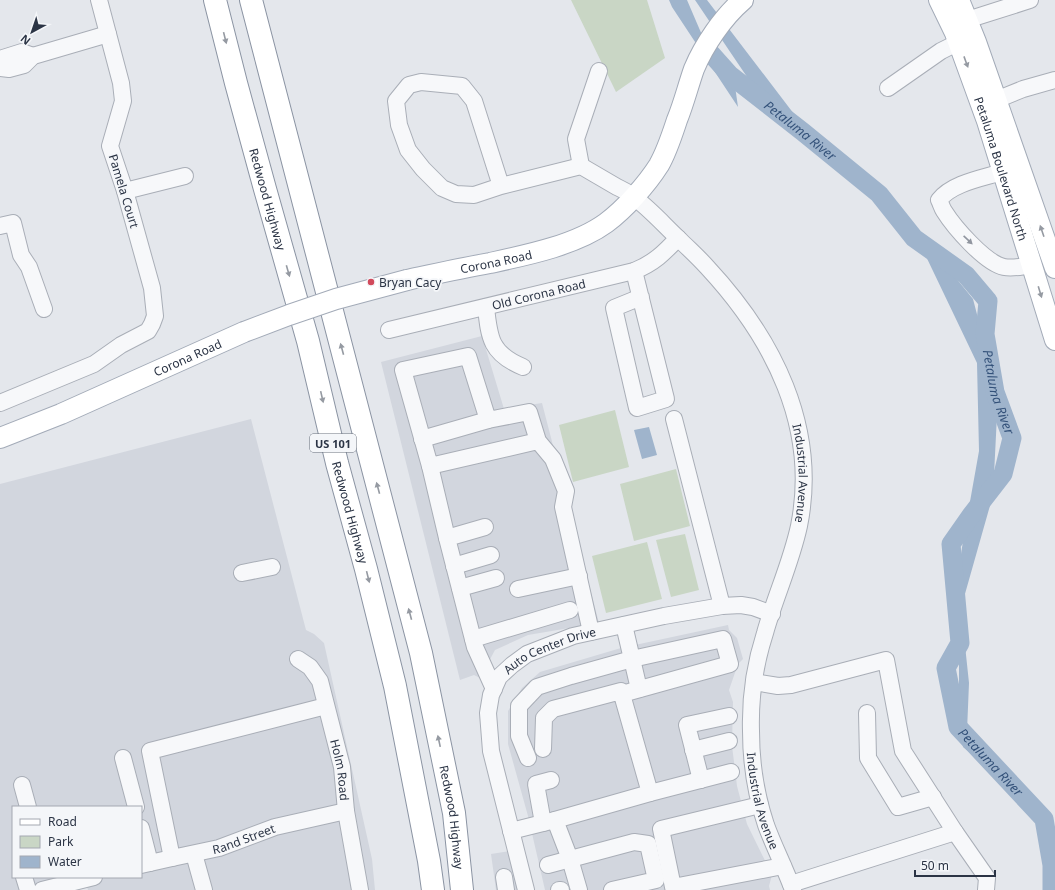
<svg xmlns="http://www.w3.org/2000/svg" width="1055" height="890" font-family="'Noto Sans',sans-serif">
<rect width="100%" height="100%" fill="#e4e7ec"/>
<path fill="#d2d6de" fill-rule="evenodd" d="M482 336 504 409 542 403 599 623 528 635 495 650 480 678 474 675 460 680 381 362Z
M251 419 306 630 314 634 324 643 372 859 375 890H88L87 887 77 890H0V484ZM13 807H141V877H13Z
M728 625 729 630 737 638 743 659 738 664 729 690 733 702 732 746 737 786 747 824 772 875 769 886 770 890H545L528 816 508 744V711L522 688 540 672 621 648Z
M510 851 518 890H496L491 854Z"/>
<path fill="#c9d6c5" d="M571 0H647L665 58 616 92Z
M615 410 629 467 573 482 559 425Z
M676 469 690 526 634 541 620 484Z
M685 534 699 590 671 597 656 540Z
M647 542 662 599 606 613 592 556Z"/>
<path fill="#9fb4cc" d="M669 0H687L702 35 735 86 738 107 672 7Z
M695 0H707L813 139 913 225 973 299 998 395 993 495 961 608 969 683 967 731 1018 791 1055 830V874L1053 840 992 771 963 747 959 717V661L951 620 963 541 979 451 977 363 922 248 867 191 770 111Z
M649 427 657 455 642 459 634 430Z"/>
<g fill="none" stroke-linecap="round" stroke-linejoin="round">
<path stroke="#9fb4cc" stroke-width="19" id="s1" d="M705 47 730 75 803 132 879 194 914 238 966 275 988 301 985 334 995 392 1012 438 1003 474 972 514 951 544 960 643 946 668 958 727 1044 819 1052 865V890"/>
<g stroke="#a9aeb7" stroke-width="18">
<g id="minor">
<path d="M967 20 1030 0"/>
<path d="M0 61 3 58 22 52 33 56"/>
<path d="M0 68 9 69 24 65 33 56 108 34"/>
<path d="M888 88 941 51 959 42"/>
<path d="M996 100 1023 89 1055 80"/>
<path d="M581 166 576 139 599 71"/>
<path d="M1002 172C983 178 952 183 939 200 941 204 942 208 944 211 954 227 985 263 1004 267 1014 269 1022 266 1032 265"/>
<path id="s2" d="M501 186 474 195 456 194 442 188 423 169 408 150 399 125 396 101 409 85 421 82 462 86 474 101 501 186 581 166C593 173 605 180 617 187 623 190 630 193 635 198 651 210 665 226 680 240 689 249 698 257 707 267 773 338 819 427 799 526 791 563 775 597 765 633 755 664 750 698 751 731 751 762 756 795 766 825 774 847 785 868 793 890"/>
<path d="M125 191 185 176"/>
<path d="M0 226 13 223 21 255 29 267 44 309"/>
<path d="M634 271 666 399 637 408 614 308 641 297"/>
<path d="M486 307C489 338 491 354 523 367"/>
<path id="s3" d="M389 330 634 271C654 263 664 253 678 238"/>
<path d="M0 403 94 364 121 345 148 331 152 324 155 316 152 288 125 191 110 146 123 101 121 83 99 0"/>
<path d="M674 419 722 606"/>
<path d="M422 439 488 420"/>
<path d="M538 441 430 466 403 370 468 356 488 420 529 412 538 441 553 459 566 491 563 507 591 632"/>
<path d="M430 466 447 538"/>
<path d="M485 527 447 538 475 647 494 689"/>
<path d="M454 566 491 555"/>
<path d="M242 573 272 567"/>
<path d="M460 588 496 578"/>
<path d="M518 589 579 576"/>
<path d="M624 625 639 689"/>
<path d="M473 639 570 610"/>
<path id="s4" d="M298 659 310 667 320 681 342 767 346 811 360 890"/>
<path d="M754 682 778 686 791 685 886 660 903 751 955 832 987 878 986 890"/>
<path d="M867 713 868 758 898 807 933 797"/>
<path d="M543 749 544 718 553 709 621 691 650 793"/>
<path d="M693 750 729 741"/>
<path d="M123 758 136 807"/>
<path d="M528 758 519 736V706L537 687 571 676 632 659 723 639 730 664 622 694"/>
<path d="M701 780 687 725 729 716"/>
<path d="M22 785 28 807"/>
<path d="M760 805 661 829 673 887 783 866"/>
<path d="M555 820 570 859 579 890"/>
<path d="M543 823 536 784 551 780"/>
<path d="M141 828 150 863"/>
<path d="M511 831 555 820 650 793 731 772"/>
<path d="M194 854 204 890"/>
<path d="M172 858 150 751 326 706"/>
<path id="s5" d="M141 865 172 858 219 848 275 827 346 811"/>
<path d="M548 865 634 842 648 844 656 880 612 890"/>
<path d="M24 877 28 890"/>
<path d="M504 877 506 890"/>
<path d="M791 884 955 832"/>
<path d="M42 890 94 877"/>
<path id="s6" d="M526 890 491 751 488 713 491 695 499 677 512 665 527 654 573 636 664 616 722 606 741 605 753 607 772 614"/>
<path d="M559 890H561"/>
</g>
</g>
<g stroke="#a3abb8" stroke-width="22">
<g id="major">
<path id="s7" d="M939 0 955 33 987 121 1055 340"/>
<path d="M959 0 976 42 1055 268"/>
<path id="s8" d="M407 280C435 274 462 268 490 263 527 255 576 245 606 223 625 209 647 184 659 165 667 151 672 135 677 120 684 103 688 86 694 69 704 45 723 17 743 0"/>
<path id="s9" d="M0 438 61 414 244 332"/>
</g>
</g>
<g stroke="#8b94a3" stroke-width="24">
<g id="highway">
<path id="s10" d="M215 0 236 83 265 189 308 341 337 463 366 569 395 686 429 861 433 890"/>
<path id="s11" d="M251 0 421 653 454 813 462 890"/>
</g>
</g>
<use href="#minor" stroke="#f7f8fa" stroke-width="16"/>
<use href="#major" stroke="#fff" stroke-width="20"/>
<use href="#highway" stroke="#fff" stroke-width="22"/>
<g stroke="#a3abb8" stroke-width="22" stroke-linecap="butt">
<path id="major-bridge" d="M244 332 289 315 336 299 407 280"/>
</g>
<use href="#major-bridge" stroke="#fff" stroke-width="20"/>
</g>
<defs><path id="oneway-solid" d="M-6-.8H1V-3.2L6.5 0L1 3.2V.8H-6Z"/></defs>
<g fill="#959aa2">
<use href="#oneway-solid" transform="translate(225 38) rotate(76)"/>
<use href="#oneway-solid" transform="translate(966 62) rotate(70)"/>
<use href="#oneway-solid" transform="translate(1042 231) rotate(-109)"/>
<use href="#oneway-solid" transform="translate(288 271) rotate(74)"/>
<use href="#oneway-solid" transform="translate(1040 292) rotate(73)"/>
<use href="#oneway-solid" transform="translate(342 349) rotate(-105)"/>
<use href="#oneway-solid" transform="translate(322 397) rotate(77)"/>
<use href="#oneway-solid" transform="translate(378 488) rotate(-105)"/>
<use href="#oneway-solid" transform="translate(368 577) rotate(76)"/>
<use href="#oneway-solid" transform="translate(410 614) rotate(-105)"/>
<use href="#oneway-solid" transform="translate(439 741) rotate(-102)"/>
</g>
<use fill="#9196a0" href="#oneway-solid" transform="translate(968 240) rotate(43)"/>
<circle fill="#d1495b" stroke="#f4f6f9" stroke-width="1.5" cx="371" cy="282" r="4"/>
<g text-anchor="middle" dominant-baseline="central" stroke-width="3.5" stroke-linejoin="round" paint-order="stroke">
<rect fill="#f4f6f9" stroke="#676e7b" stroke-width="1" x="310" y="434" width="46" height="18" rx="3"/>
<g font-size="11" font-weight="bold" fill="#2b3445">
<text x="333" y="443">US 101</text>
</g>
<g font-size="12" fill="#2b3445" stroke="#f4f6f9">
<text stroke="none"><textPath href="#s7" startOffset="180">Petaluma Boulevard North</textPath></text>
<text transform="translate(124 191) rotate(73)">Pamela Court</text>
<text stroke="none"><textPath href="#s10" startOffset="206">Redwood Highway</textPath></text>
<text stroke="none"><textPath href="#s8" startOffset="91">Corona Road</textPath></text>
<text stroke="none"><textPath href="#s3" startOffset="154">Old Corona Road</textPath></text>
<text stroke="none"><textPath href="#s9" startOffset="204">Corona Road</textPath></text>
<text stroke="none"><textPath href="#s2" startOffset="824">Industrial Avenue</textPath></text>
<text stroke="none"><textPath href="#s10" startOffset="530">Redwood Highway</textPath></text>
<text stroke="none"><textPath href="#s6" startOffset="278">Auto Center Drive</textPath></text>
<text stroke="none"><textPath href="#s4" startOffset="123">Holm Road</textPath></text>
<text stroke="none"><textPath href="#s2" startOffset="1160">Industrial Avenue</textPath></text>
<text stroke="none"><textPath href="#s11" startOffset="842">Redwood Highway</textPath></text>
<text stroke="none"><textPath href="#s5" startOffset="106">Rand Street</textPath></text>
</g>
<g font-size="12" fill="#2b3445" stroke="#f4f6f9" text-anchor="start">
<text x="379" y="282">Bryan Cacy</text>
</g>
<g font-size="13" font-style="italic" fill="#34527a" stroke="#f4f6f9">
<text stroke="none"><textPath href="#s1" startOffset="127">Petaluma River</textPath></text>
<text stroke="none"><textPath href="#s1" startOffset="475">Petaluma River</textPath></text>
<text stroke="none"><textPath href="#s1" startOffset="884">Petaluma River</textPath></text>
</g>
</g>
<rect x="12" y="806" width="130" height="72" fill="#f4f6f9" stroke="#a4a8b1"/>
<rect x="20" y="819" width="20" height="6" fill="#ffffff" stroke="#a4a8b1"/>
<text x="48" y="826" font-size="12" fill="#2b3445">Road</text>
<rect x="20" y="836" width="20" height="12" fill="#c9d6c5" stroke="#a4a8b1"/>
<text x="48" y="846" font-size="12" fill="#2b3445">Park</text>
<rect x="20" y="856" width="20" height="12" fill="#9fb4cc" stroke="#a4a8b1"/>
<text x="48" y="866" font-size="12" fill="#2b3445">Water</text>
<g transform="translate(32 32) rotate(220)" stroke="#f4f6f9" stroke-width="3" paint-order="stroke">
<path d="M0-3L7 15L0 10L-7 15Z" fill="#2b3445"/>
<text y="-6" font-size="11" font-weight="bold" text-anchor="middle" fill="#2b3445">N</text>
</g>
<path d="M915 870v6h80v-6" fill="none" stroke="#2b3445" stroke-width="2"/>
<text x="921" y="870" font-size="12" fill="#2b3445" stroke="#f4f6f9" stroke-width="3" paint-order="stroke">50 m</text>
</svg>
